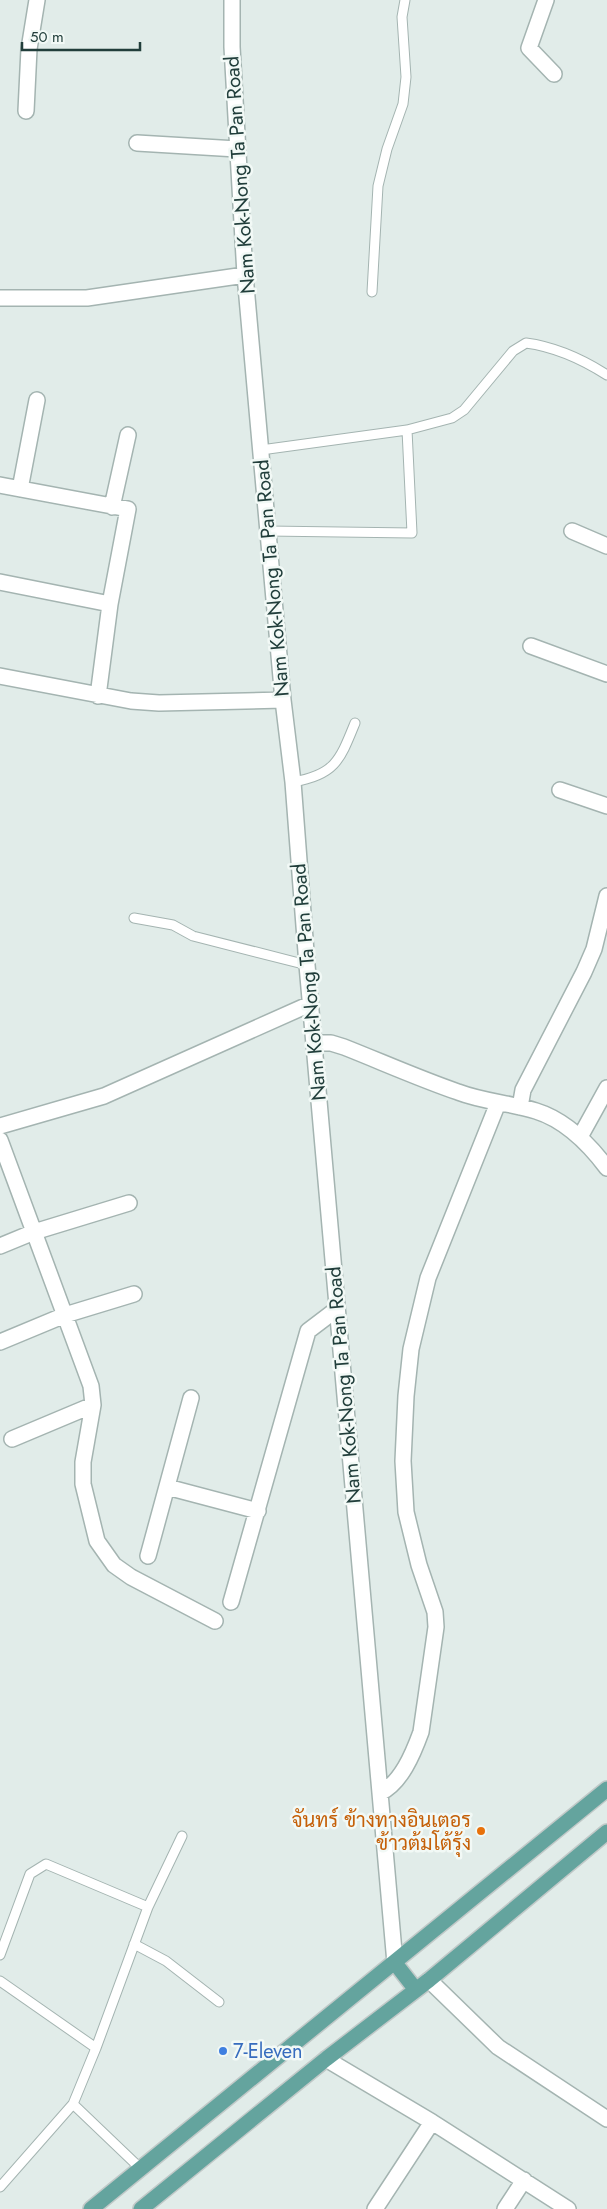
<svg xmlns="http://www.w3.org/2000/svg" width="607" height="2209" font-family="Jost,Sarabun,sans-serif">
<rect width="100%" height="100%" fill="#e1ece9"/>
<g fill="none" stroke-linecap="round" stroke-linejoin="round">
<g stroke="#a4b4b1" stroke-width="11">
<path id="lane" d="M372 292 378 186 387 149 403 104 406 77 402 17 405 0
M261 450 407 430 452 418 464 410 513 351 526 343C556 347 582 359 607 375
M268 531 412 533 407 430
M293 782C335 775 340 760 355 723
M134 918 173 925 193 936 307 965
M148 1907 182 1836
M134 1944 166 1961 219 2002
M0 1955 30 1874 46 1864 148 1907 96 2048 73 2104 0 2187
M0 1981 96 2048
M73 2104 141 2169"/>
</g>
<g stroke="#a4b4b1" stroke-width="18">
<path id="street" d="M232 0V47L245 275 283 700 293 782 307 965 395 1963
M546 0 529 48 554 74
M26 111 29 49 37 0
M137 143 237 149
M0 298H87L245 275
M0 485 128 509 110 604 98 696
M20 489 37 400
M112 507 128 435
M572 531 607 546
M0 582 110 604
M531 646 607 674
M0 676 131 701 159 703 283 700
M560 790 607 806
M314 1043H331L344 1047C382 1062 420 1079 458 1092 484 1102 511 1103 536 1111 565 1120 589 1144 607 1168
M520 1107 523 1090 584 972 594 949 607 896
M0 1126 104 1096 310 1004
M580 1137 607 1088
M0 1140 91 1386 93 1405 83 1462V1484L97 1541 114 1565 131 1577 215 1621
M0 1246 34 1232 129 1203
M0 1342 65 1315 134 1294
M12 1439 93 1405
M167 1487 258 1511
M148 1556 191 1398
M231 1602 308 1331 337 1309
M380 1793C401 1783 413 1754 421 1732L436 1627 435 1612 419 1565 406 1512 403 1461 406 1396 411 1349 428 1278 498 1103
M429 1980 498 2047 607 2119
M326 2059 432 2122 568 2209
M375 2209 432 2122
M505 2209 524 2180"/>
</g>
<g stroke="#c1c9c8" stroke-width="18">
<path id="primary" d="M395 1963 416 1990
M91 2209 607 1789
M141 2209 326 2059 429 1980 607 1832"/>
</g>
<use href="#lane" stroke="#fff" stroke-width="9"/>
<use href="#street" stroke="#fff" stroke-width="15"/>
<use href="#primary" stroke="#64a49e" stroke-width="15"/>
</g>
<circle fill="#e8710a" stroke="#f2f9f6" stroke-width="2" cx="481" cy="1831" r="5"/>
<circle fill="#3f7fe0" stroke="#f2f9f6" stroke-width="2" cx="223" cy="2051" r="5"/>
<g text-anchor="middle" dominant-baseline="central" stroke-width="5" stroke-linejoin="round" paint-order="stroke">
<g font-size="20" fill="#213e3b" stroke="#f2f9f6">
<text transform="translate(240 175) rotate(-94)">Nam Kok-Nong Ta Pan Road</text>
<text transform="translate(272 578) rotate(-95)">Nam Kok-Nong Ta Pan Road</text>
<text transform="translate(309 982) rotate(-95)">Nam Kok-Nong Ta Pan Road</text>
<text transform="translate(344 1385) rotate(-95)">Nam Kok-Nong Ta Pan Road</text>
</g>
<g font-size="20" fill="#c56008" stroke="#f2f9f6" text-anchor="end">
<text x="471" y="1820">จันทร์ ข้างทางอินเตอร<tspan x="471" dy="23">ข้าวต้มโต้รุ้ง</tspan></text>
</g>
<g font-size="20" fill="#366cbe" stroke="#f2f9f6" text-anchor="start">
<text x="233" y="2051">7-Eleven</text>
</g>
</g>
<path d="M22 42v8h118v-8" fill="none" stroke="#213e3b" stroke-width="2.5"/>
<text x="30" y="42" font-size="15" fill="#213e3b" stroke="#f2f9f6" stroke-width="4" paint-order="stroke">50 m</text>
</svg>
